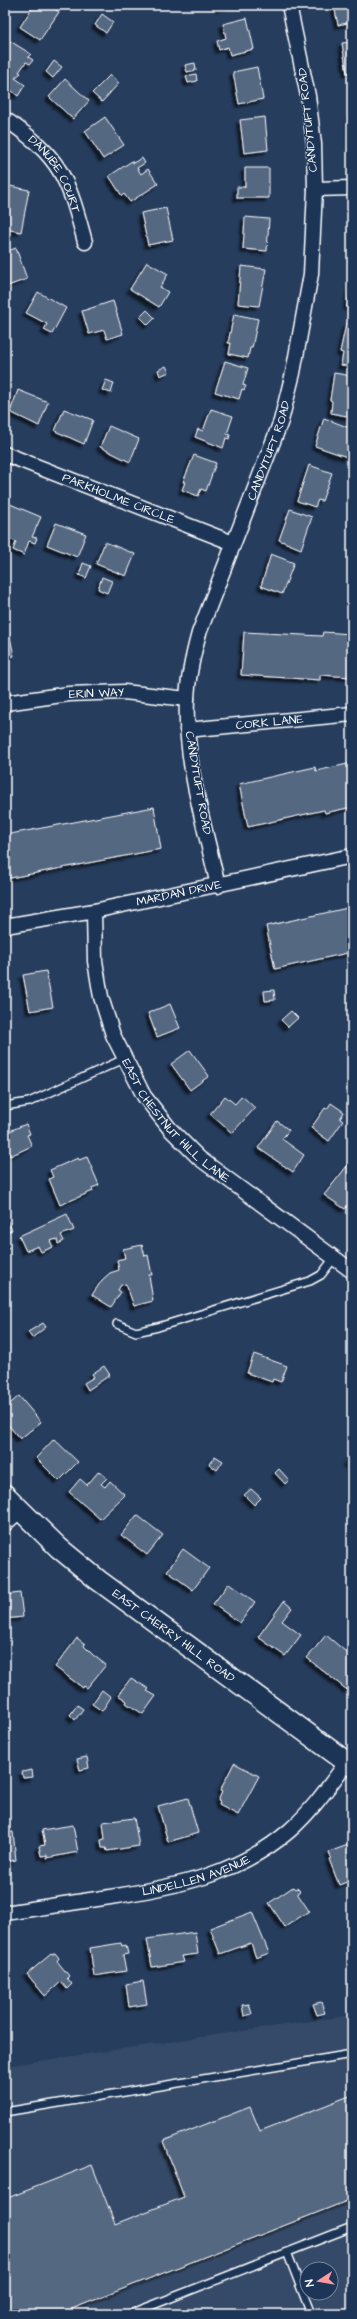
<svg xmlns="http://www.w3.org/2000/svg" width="357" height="2319" font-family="'Architects Daughter',sans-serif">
<defs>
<filter id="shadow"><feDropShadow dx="-3.5" dy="3.5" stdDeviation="1" flood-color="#0009"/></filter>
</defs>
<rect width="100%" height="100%" fill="#263d5e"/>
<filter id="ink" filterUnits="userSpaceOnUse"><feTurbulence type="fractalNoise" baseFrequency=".025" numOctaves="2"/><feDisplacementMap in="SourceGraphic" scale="8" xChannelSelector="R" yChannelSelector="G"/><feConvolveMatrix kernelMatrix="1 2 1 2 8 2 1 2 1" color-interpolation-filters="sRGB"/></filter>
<g filter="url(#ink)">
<path fill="#344a68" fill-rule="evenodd" d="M352 2015V2314H5V2066ZM307 2269H331V2293H307Z"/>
<path fill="#556781" stroke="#fff" filter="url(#shadow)" d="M34 5H48L59 12 40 40 20 27Z
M218 5H230L219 8Z
M334 5H352V22L338 25Z
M102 14 113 22 106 33 95 25Z
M247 18 254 49 230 55 228 47 219 50 217 41 226 38 223 24Z
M10 41 31 54 28 57 33 60 30 64 26 62 19 72 21 73 15 78 25 85 18 96 5 85V49Z
M352 42V72L347 73 342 43Z
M54 61 62 67 53 78 46 72Z
M195 63 196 70 187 72 185 65Z
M257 67 263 99 239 104 233 72Z
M196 74 197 81 188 83 186 76Z
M110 75 119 83 102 102 92 93Z
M65 79 89 101 73 119 49 97Z
M350 114H352V145H351Z
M105 117 124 145 103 159 85 131Z
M265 117 268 150 244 153 240 120Z
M142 158 145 163 137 168 141 174 148 169 158 184 130 202 124 194 122 196 109 176 132 161 133 163Z
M245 168H269V198H237V187H245Z
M5 185 29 190 21 232 5 229Z
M166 208 173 240 148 245 141 213Z
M245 217 269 219 267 251 243 249Z
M16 248 27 279 5 287V252Z
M147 262 168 274 160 287 168 292 159 307 130 289Z
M241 266 266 269 259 306 238 304Z
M352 276V307H347Z
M38 292 66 308 52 334 44 330 47 324 26 313Z
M113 301 123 334 107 339 104 330 89 334 82 311Z
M147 310 155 318 148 325 140 317Z
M234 314 258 319 252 348H250L248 358 229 354 231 343H228Z
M346 324 352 325V367L341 365 343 353 340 352Z
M225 361 248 368 243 385 246 386 244 390 242 389 239 399 215 392Z
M166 366 169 372 160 376 158 370Z
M334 373 352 376V417L331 413 332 401 330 400Z
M106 380 114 383 111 393 102 390Z
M18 390 48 402 39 426 10 412Z
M64 409 93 420 84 444 55 431Z
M211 409 233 416 227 434 230 435 229 439 226 438 223 448 195 437 198 429 203 431Z
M324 418 352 429V445L347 457 315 446Z
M109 426 139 439 130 462 100 447Z
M194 455 216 463 206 491 201 489 198 496 182 490 185 482H183Z
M309 465 332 473 322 501 318 500 315 507 297 501Z
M5 503 10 505V504L41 517 32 537 37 538 35 543 29 541 24 555 13 550 16 542 5 537Z
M290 509 312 517 301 549 279 540Z
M56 523 86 534 77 557 47 545Z
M105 542 135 554 126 576 96 564Z
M271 554 294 563 282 594 261 586Z
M83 563 91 566 86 578 79 575Z
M102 577 112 581 107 593 98 589Z
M5 613 14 656 5 658Z
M244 632 322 636 323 632 352 634V677L320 675V680L241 675Z
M352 763V807L325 813 324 810 248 827 239 784 315 767 316 771Z
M154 807 161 849 5 879V835Z
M352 907V952L275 969 266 926Z
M46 971 53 1007 30 1011 23 975Z
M274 990 275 1000 265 1001 264 991Z
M170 1004 180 1028 157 1037 148 1013Z
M291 1011 298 1018 288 1027 281 1020Z
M190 1050 209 1076 190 1090 171 1064Z
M225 1096 235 1104 242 1096 255 1108 232 1133 210 1114Z
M331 1103 344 1112 340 1119 343 1121 329 1141 311 1128 325 1108 327 1109Z
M277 1121 289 1130 282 1139 304 1155 293 1172 258 1148Z
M26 1124 30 1134 27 1135 32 1146 10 1156 5 1145V1133Z
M87 1157 99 1185 92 1188 93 1191 60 1205 49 1179 53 1177 50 1170 78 1158 79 1160Z
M351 1161 352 1200 345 1209 324 1195Z
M67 1214 74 1230 61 1235 64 1241 58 1244 57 1239 50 1241 53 1247 41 1252 38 1246 26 1251 19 1236Z
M6 1218 12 1230 6 1233 5 1231Z
M5 1244 9 1248 5 1253Z
M142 1245 145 1256 148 1255 152 1275H149L153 1301 134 1306 126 1284 121 1285 118 1290 121 1292 111 1307 92 1295 102 1280 110 1273 119 1270 117 1260 125 1258 123 1249Z
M43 1323 46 1327 32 1338 28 1332Z
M254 1354 287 1366 281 1382 273 1379 272 1382 247 1373Z
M104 1366 110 1375 88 1390 84 1383 94 1377 92 1374Z
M19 1396 41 1422 20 1439 5 1421V1408Z
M54 1439 78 1462 59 1481 36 1458Z
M352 1454V1467L346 1463Z
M215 1456 223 1461 217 1470 209 1464Z
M279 1469 289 1480 285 1484 275 1473Z
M99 1471 107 1478 101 1484 105 1487 110 1481 125 1495 100 1519 69 1492 80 1479 87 1485Z
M251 1489 261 1498 254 1505 244 1495Z
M137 1515 163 1535 147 1555 121 1535Z
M183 1549 209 1568 193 1590 167 1571Z
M229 1583 255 1602 240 1623 213 1604Z
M20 1593 23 1617 5 1619V1627V1595Z
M284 1601 292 1608 282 1621 301 1635 285 1656 258 1637Z
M326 1635 352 1657V1684L347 1690 307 1658Z
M77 1638 85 1644 84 1646 93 1655 106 1665 87 1688 84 1686 83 1688 55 1667Z
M131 1678 149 1689 147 1691 156 1696 143 1714 126 1703 127 1701 118 1695Z
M102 1690 111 1697 102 1711 92 1704Z
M77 1705 83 1709 75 1720 70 1715Z
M87 1757 89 1768 80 1770 77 1759Z
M234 1763 259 1776 238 1815 219 1805 220 1802 218 1801 222 1792 220 1791Z
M32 1770 33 1777 23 1778 22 1772Z
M188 1798 198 1833 168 1842 158 1806Z
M134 1818 139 1846 107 1851 106 1848H102L101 1840 105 1839 103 1822Z
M73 1825 78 1852 47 1858V1855L41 1856 39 1846 45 1845 42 1830Z
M13 1832 16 1860 5 1862V1833Z
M348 1845 352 1850V1880L339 1885 329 1859 331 1858 329 1852Z
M293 1887 295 1889 297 1888 300 1891 297 1893 309 1911 285 1927 269 1903Z
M252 1912 269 1953 256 1958 251 1943 220 1954 210 1928Z
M195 1932 198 1954 182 1956 184 1962 152 1967 147 1939Z
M121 1943 122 1946 126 1945 128 1954 123 1955 126 1971 94 1976 90 1948Z
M55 1953 59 1958 57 1961 69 1976 67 1978 72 1984 67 1989 61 1982 45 1996 27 1974 51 1954 52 1955Z
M143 1981 147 2004 129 2007 126 1984Z
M321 2002 325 2013 317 2015 313 2004Z
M249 2004 252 2014 244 2016 242 2005Z
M352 2095V2199L59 2314H5V2199L92 2165 115 2224 184 2197 163 2141 250 2107 260 2131Z"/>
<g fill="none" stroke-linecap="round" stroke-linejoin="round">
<g stroke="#fff" stroke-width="10">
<path id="lane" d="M5 1106 29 1102 124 1059
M117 1324 136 1332 158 1327 310 1281 321 1275 334 1258
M5 2112 352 2054
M287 2252 311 2314
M130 2314 352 2227"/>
</g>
<g stroke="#fff" stroke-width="17">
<g id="street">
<path id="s1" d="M5 119C61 157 68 178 85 242"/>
<path d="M315 189 352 188"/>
<path id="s2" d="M5 454 233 543"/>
<path id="s3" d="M5 703 69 694 124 692 187 699"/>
<path id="s4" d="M187 730 352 714"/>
<path id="s5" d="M218 886C205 826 184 762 187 699 188 677 193 655 199 633L281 421 293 373 311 274 315 189 314 144 308 96 289 5"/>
<path id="s6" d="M94 911 95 961 101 997 113 1035 144 1096 170 1129 199 1158 352 1271"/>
<path id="s7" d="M5 926 94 911 352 856"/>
<path d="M5 1524 19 1511"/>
<path id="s8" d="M5 1913C40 1908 75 1902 110 1897 174 1887 238 1875 289 1831 312 1811 329 1786 347 1762"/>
</g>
</g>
<g stroke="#fff" stroke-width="23">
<g id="secondary">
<path id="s9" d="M5 1495 59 1548 98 1580 352 1766"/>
</g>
</g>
<use href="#lane" stroke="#1d3557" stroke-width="7"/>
<use href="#street" stroke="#1d3557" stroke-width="14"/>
<use href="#secondary" stroke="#1d3557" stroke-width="20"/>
</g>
</g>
<g text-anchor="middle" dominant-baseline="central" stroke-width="3" stroke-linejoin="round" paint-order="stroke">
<g font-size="12" fill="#fff" stroke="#1d3557">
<text transform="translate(308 120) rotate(-96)">CANDYTUFT ROAD</text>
<text stroke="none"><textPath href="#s1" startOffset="76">DANUBE COURT</textPath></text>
<text stroke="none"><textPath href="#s5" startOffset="453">CANDYTUFT ROAD</textPath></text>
<text stroke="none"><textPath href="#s2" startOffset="122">PARKHOLME CIRCLE</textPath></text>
<text stroke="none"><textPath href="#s3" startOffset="92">ERIN WAY</textPath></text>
<text stroke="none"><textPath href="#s4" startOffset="83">CORK LANE</textPath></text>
<text transform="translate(198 783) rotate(80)">CANDYTUFT ROAD</text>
<text stroke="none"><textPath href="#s7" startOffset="177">MARDAN DRIVE</textPath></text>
<text stroke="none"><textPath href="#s6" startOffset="234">EAST CHESTNUT HILL LANE</textPath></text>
<text stroke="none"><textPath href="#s9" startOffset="220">EAST CHERRY HILL ROAD</textPath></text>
<text stroke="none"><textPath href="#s8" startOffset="195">LINDELLEN AVENUE</textPath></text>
</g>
</g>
<rect width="357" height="2319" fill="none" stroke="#1d3557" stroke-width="20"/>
<rect x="10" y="10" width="337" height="2299" fill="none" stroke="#fff" stroke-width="1.5" filter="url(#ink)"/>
<g transform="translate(319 2281) rotate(258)"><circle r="19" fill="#1d3557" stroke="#77869a"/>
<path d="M0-3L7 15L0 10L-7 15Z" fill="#ff9aa2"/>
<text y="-6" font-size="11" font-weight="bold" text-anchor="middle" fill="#ffffff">N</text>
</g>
</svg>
